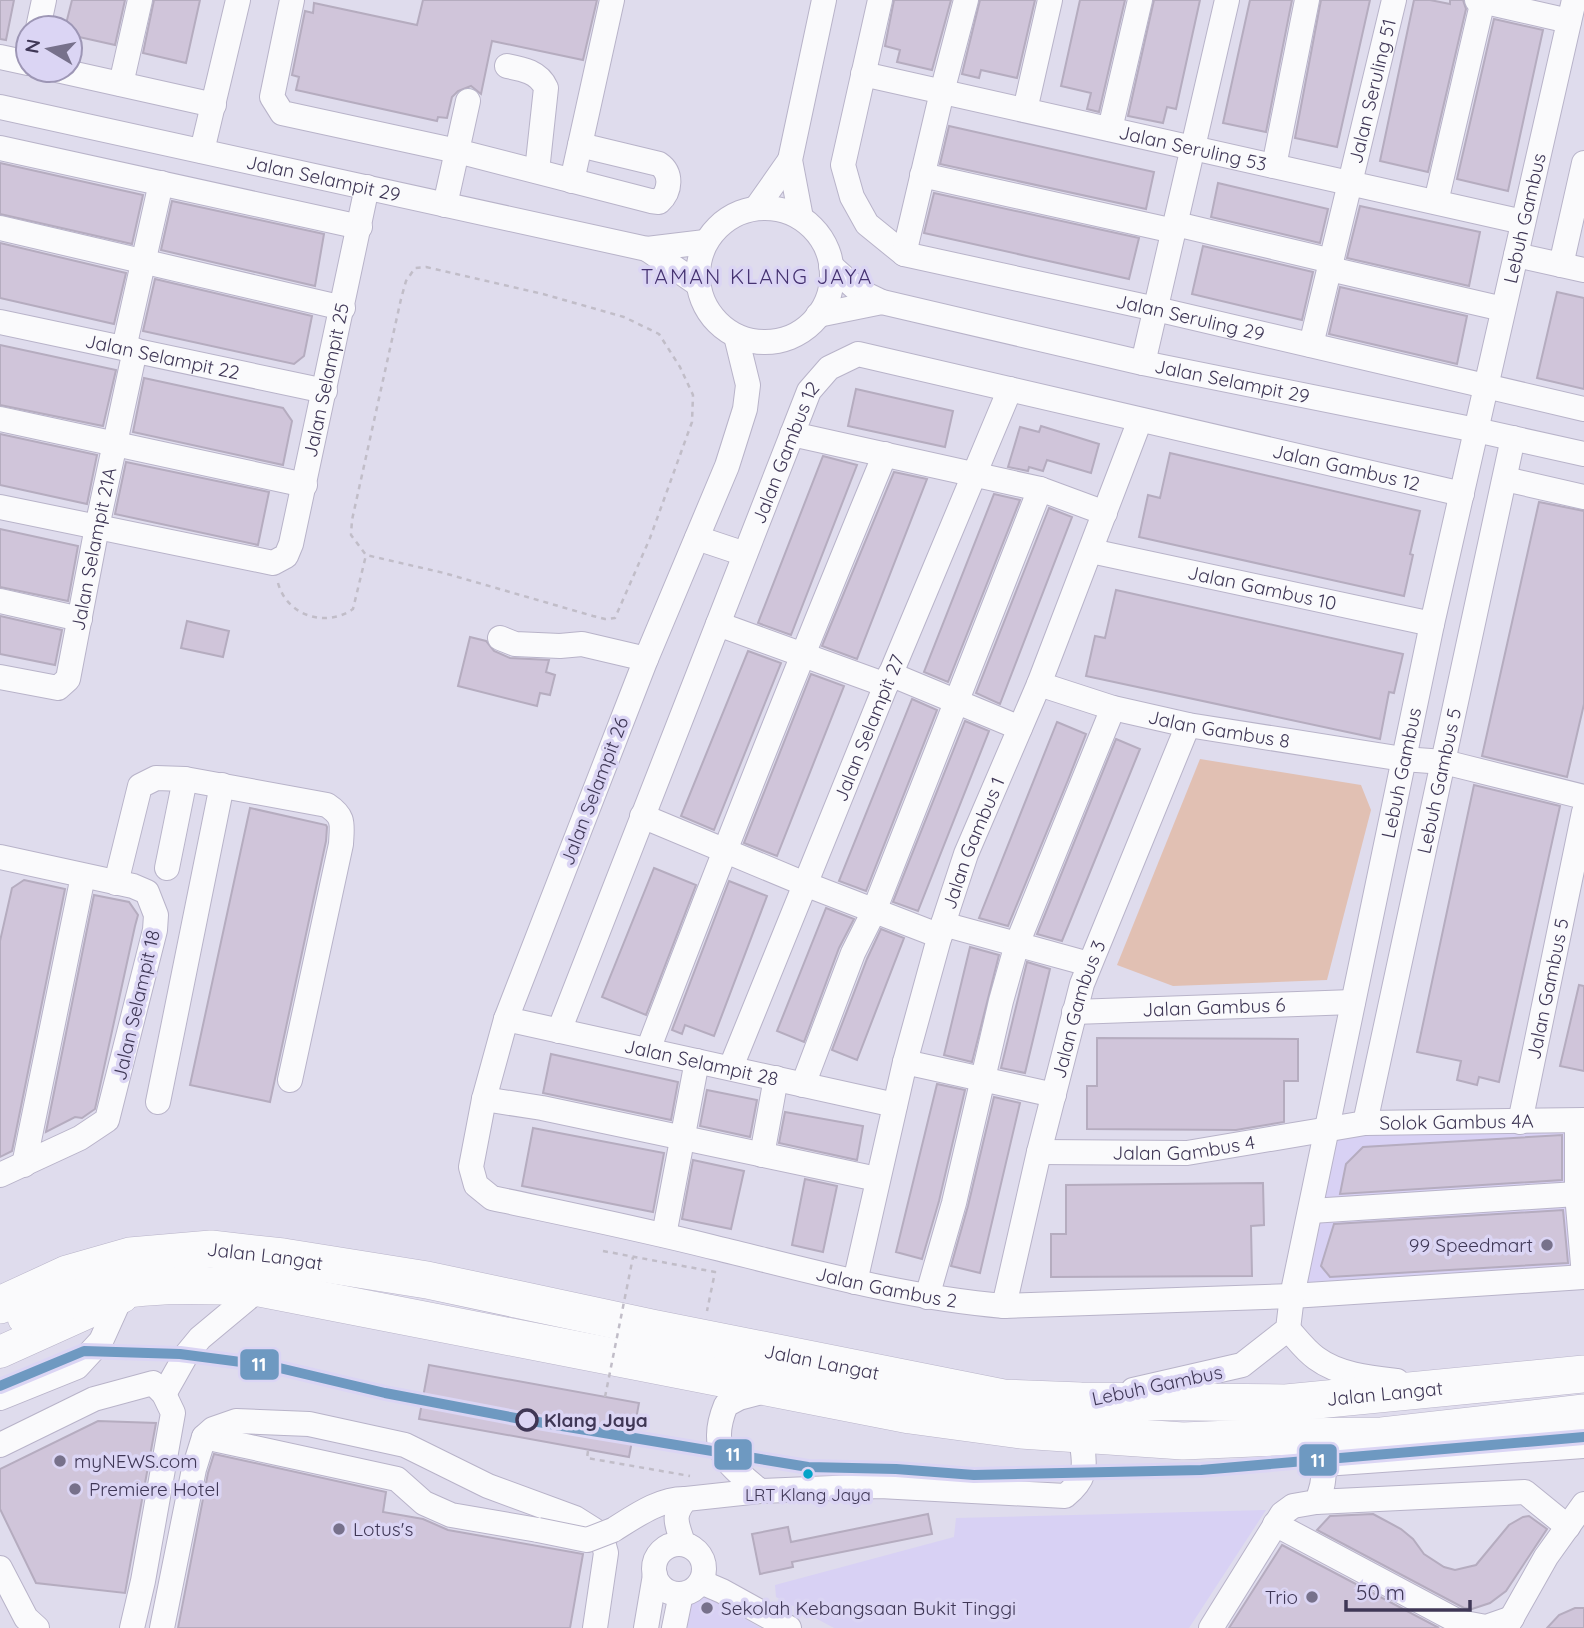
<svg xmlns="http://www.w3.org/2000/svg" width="1584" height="1628" font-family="Quicksand,sans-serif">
<rect width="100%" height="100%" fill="#dfdced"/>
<path fill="#d8d1f4" d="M1572 1126 1578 1271 1306 1285 1337 1136Z
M1266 1510 1189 1628H834L776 1597 775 1585 954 1537 956 1518Z
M691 1588 761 1628H684Z"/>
<path fill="#e1c0b3" d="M1200 759 1361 785 1371 810 1327 980 1173 986 1117 965Z"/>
<path fill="#d0c5da" stroke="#b5acbf" stroke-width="2" d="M0 0H14L6 40 0 39Z
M72 0H125L115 45 70 35V28H65Z
M154 0H200L186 63 143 53Z
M423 0H597L583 60 492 41 481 94 471 86 458 91 452 97 447 118 438 117 437 121 296 90 299 77 292 75 305 11 313 13 314 3 417 25Z
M894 0H951L932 70 897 62 900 50 885 46Z
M980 0H1035L1017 78 981 70 979 78 962 74Z
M1080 0H1125L1099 112 1087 109 1091 93 1061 86Z
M1154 0H1200L1176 109 1167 107 1163 123 1128 116Z
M1250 0H1292L1266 132 1223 123Z
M1321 0H1370L1337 147 1295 138Z
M1414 0H1430L1450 4V0H1463L1466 9 1428 172 1380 161Z
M1494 19 1543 30 1508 191 1457 179Z
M949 126 1154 172 1146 209 940 164Z
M0 163 143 195 132 244 0 214Z
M1218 183 1328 209 1320 243 1211 217Z
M934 193 1139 238 1129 279 924 233Z
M172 201 324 234 315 286 161 250Z
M1360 206 1480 232 1469 286 1347 258Z
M0 243 126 273 114 324 0 298Z
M1203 246 1313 272 1302 320 1192 294Z
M155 279 312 316 304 356 294 364 143 331Z
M1340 287 1467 316 1457 364 1329 334Z
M1557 292 1584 298V389L1537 378Z
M0 345 116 370 103 426 0 405Z
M144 378 283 408 292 421 283 465 133 432Z
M856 389 953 411 945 447 848 426Z
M1041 426 1099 444 1091 473 1047 460 1043 471 1029 467 1028 471 1008 467 1020 427 1039 432Z
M0 434 97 455 87 504 0 485Z
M1170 453 1420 511 1410 554 1413 555 1404 596 1139 537 1148 495 1160 498Z
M823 456 857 465 791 635 758 623Z
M126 462 269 492 258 545 115 514Z
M894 472 927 479 857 659 822 646Z
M994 494 1020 500 948 682 924 672Z
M1539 502 1584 511V704L1567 777 1482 756Z
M1049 508 1072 517 1000 704 976 693Z
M0 529 78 546 68 601 0 587Z
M1116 590 1403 654 1394 693 1389 692 1380 739 1086 676 1095 636 1105 638Z
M0 616 62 630 55 665 0 654Z
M187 621 229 631 223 657 181 648Z
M470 637 486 641 494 651 510 658 549 660 546 672 555 675 550 695 540 693 537 706 458 686Z
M748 651 781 663 714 830 681 816Z
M811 674 844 686 777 856 744 843Z
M912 699 937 710 866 891 839 881Z
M965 721 989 731 918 911 893 902Z
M1057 722 1086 734 1068 780 1008 926 979 918Z
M1116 739 1140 749 1090 872 1062 941 1037 934Z
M1474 785 1560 806 1499 1082 1479 1077 1477 1085 1457 1080 1461 1061 1417 1052Z
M250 808 326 825 327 827 326 841 270 1102 190 1085Z
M654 868 696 885 646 1015 602 997Z
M24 880 65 889 12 1151 0 1157V941L12 888Z
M729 881 767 896 714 1036 685 1025 682 1034 672 1030Z
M94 895 129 902 138 915 135 926 95 1109 82 1118 75 1117 46 1132Z
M826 908 854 919 839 948 804 1042 777 1031Z
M881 929 904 938 857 1060 832 1050 867 959Z
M970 947 999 955 972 1062 944 1055Z
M1027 962 1050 969 1025 1073 1001 1068Z
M1579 985 1584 986V1071L1560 1066Z
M1097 1038 1298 1039V1081H1284V1122L1236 1130 1087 1129V1086H1097Z
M551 1054 678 1082 671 1120 543 1093Z
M937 1084 965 1090 939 1201 922 1259 896 1252Z
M707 1090 757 1100 750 1137 700 1126Z
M994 1097 1020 1103 980 1273 951 1266 968 1206Z
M785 1112 863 1126 857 1160 779 1143Z
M533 1128 664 1153 653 1212 522 1186Z
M1562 1135V1180L1340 1194 1346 1164 1363 1147Z
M693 1160 744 1171 731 1229 682 1219Z
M805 1179 837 1186 823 1252 792 1245Z
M1263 1183 1264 1225 1251 1226 1252 1276 1051 1277V1234H1066V1185Z
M1563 1210 1568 1263 1330 1277 1321 1266 1334 1224Z
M429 1365 639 1403 629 1457 419 1419Z
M98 1421 156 1423 125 1593 36 1583 0 1509V1469Z
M214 1454 386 1492 383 1512 423 1519 448 1530 583 1554 570 1628H178L208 1473Z
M928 1514 932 1534 792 1562 793 1567 760 1574 752 1534 788 1527 791 1542Z
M1373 1514 1401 1529 1413 1539 1424 1554 1444 1567 1455 1570 1476 1565 1509 1525 1523 1517 1529 1516 1547 1529 1506 1591 1490 1603 1472 1609 1464 1608 1317 1530 1330 1516Z
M1282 1545 1439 1628H1229Z
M1575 1608H1584V1628H1547L1559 1615Z"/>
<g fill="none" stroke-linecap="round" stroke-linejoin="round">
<g stroke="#b8b3c9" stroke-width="26">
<g id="minor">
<path d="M292 0 272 97 282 113 457 151 445 205"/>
<path id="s1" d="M880 0 843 165 852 197 867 224 904 254 1156 309 1584 409"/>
<path d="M1477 0 1569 21"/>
<path d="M38 28 44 0"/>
<path d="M0 57 28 63"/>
<path d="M507 66C523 69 539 72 546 88L537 171"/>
<path d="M57 70 214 105"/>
<path id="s2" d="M863 74 1523 222"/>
<path d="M121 84 140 0"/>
<path d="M468 101 457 151 651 201 659 202C671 191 672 173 659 164L580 145"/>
<path id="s3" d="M0 107 647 249 705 242"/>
<path d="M1025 110 1050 0"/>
<path d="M1110 129 1140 0"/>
<path d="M0 148 360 227"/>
<path d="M202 151 238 0"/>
<path d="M1274 166 1307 0"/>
<path d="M922 175 1174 231"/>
<path d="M572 181 612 0"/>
<path d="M1436 202 1483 0"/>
<path d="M757 207 790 160"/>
<circle cx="765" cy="275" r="67"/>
<path d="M801 218 790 160 824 0"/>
<path d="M1176 224 1332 261"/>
<path d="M0 228 343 308"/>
<path d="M647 249 698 284"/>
<path d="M904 254 942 92 966 0"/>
<path d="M1516 255 1584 270"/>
<path d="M1561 265 1584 163"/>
<path id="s4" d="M831 266 859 291 882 302 1143 363 1476 430 1584 454"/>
<path d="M1330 269 1503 309"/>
<path d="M818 315 882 302"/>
<path id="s5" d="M0 322 325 391"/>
<path id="s6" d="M736 336 748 385 745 409 727 466 646 659 506 1019 484 1099 471 1167 476 1185 492 1198C567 1214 642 1229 716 1248 811 1271 906 1298 1004 1306L1292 1296 1584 1277"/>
<path id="s7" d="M1311 345 1394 0"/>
<path d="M124 348 161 183"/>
<path d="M1143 363 1227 0"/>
<path d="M0 419 305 485"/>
<path d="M792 434 1040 489 1105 513"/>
<path d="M1505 479 1584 497"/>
<path id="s8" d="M0 507 273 563 286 556 291 544 367 187"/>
<path d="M697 538 745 554"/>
<path id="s9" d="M1091 551 1432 624"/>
<path d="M0 601 80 619"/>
<path d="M718 624 886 685"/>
<path d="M500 638 515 644 560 646 582 644 646 659"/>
<path d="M890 674 1020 728"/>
<path id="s10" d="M0 677 58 688 68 679 97 527 135 350"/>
<path id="s11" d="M1039 684 1113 708 1188 725 1403 759 1444 762 1584 797"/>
<path d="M642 816 805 884 940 936"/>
<path d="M0 857 133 886 147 892 156 915 155 930 107 1120 80 1138 0 1175"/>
<path d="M167 868 185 779"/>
<path d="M116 883 140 786 156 778 185 779 327 805C345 817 342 824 341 844L290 1080"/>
<path d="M943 924 1089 964"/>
<path id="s12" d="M1074 1012 1353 1002"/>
<path id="s13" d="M506 1019 895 1105"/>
<path id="s14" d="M559 1031 809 391 829 368 858 354 1462 494"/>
<path d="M648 1050C724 850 803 652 885 454"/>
<path d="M905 1062 1054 1095"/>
<path id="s15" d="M731 1067 886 685 1010 389"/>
<path d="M803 1085 853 953 874 911 1040 489"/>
<path d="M484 1099 542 1108 877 1179"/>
<path d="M158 1102 222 785"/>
<path d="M1577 1121V1194L1584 1276"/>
<path id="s16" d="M1520 1122 1584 812"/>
<path id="s17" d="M1365 1123 1513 438"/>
<path id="s18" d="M1039 1152 1187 1153 1365 1123 1584 1120"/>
<path d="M762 1155 776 1078"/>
<path d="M24 1165 83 876"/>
<path d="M1311 1211 1577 1194"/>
<path d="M664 1235 697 1061"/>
<path id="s19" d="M855 1282 905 1062 943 924 966 854 1039 684 1140 420"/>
<path d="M927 1297 954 1203 1001 1001 1017 944 1113 708"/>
<path id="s20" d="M1004 1306 1039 1152 1082 984 1188 725"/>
<path d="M1288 1329C1297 1339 1305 1350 1316 1358 1339 1375 1370 1378 1397 1381"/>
<path d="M769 1390 739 1398 726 1405C707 1451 728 1464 760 1491L880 1486 1065 1496C1085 1480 1086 1469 1082 1445L1069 1433"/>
<path id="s21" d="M1133 1390 1242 1365 1288 1329 1292 1296 1432 624 1574 0"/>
<path d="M164 1394 186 1355 200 1338 260 1288"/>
<path d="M0 1398 77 1367 101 1341 120 1299"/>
<path d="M204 1437 397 1479 424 1503 451 1515 538 1530"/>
<path d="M0 1445 94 1399 153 1383 164 1394 173 1413 143 1581 132 1628"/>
<path d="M1324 1464 1584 1446"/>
<path d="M1316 1502 1525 1492 1568 1527"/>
<path d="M1275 1524 1459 1622 1486 1627 1512 1618"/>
<path d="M613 1530C634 1517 660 1498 686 1499"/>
<path d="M683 1543C677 1524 671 1516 686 1499L760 1491"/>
<circle cx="679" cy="1569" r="25"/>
<path d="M0 1568 26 1618 37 1628"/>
<path d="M701 1582 722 1591 789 1628"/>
<path d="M162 1628 194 1469 204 1437 213 1429 236 1421 309 1424 405 1445 488 1486 575 1518 594 1530 603 1542 606 1553 595 1628"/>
<path d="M646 1628 655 1575"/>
<path d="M674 1628 681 1594"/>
<path d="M1211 1628 1282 1514 1293 1506 1316 1502C1323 1490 1324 1478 1324 1464L1307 1450 1284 1440"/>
<path d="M1506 1628 1546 1557 1584 1504"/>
</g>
</g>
<g stroke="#b8b3c9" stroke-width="33">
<path id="major" d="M0 1352 122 1297"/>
</g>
<g stroke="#b8b3c9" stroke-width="38">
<g id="highway">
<path id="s22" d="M0 1305 67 1274 130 1256 211 1249 283 1257 427 1280 652 1328 1003 1398 1081 1401 1286 1403 1584 1374"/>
<path d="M26 1317C43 1311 60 1303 77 1298 138 1283 197 1284 260 1288L910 1415 1021 1430 1183 1441 1277 1437 1382 1436 1584 1413"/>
</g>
</g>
<path stroke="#c1bdc8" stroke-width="2.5" stroke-dasharray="5 5" stroke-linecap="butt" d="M426 267 543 294 624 317 659 334 680 367 693 395 692 422 650 538 615 618 605 619 593 616 444 573 366 555 351 535 352 520 401 299 406 281 415 268Z
M278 583C287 616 326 628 353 609L366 555
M603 1251 715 1272 707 1311
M588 1451 587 1458 690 1476"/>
<use href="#minor" stroke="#fafafc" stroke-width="24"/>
<use href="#major" stroke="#fafafc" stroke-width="32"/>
<use href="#highway" stroke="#fafafc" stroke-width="37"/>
<g stroke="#b8b3c9" stroke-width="26" stroke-linecap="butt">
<path id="minor-bridge" d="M538 1530 587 1540 613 1530"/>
</g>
<path stroke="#c1bdc8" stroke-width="2.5" stroke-dasharray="5 5" stroke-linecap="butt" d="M605 1397 633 1257"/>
<use href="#minor-bridge" stroke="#fafafc" stroke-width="24"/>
<g stroke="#dbd5f4" stroke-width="16">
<path id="rail-1" d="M0 1386 84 1351 180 1354 271 1366 385 1393 526 1420 808 1467 896 1469 974 1475 1201 1470 1584 1437"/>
</g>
<use href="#rail-1" stroke="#6e99c1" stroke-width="10"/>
</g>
<g fill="#77718b" stroke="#dbd5f4" stroke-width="2.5">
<circle cx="1547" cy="1245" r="7"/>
<circle cx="60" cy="1461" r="7"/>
<circle cx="75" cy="1489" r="7"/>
<circle cx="339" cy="1529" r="7"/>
<circle cx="1312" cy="1597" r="7"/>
<circle cx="707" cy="1608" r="7"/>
</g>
<circle fill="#dbd5f4" stroke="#3f3756" stroke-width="3.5" cx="527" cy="1420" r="10"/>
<circle fill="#03a3c8" stroke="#dbd5f4" stroke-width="2.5" cx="808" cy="1474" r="6"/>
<g text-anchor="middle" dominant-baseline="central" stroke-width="7" stroke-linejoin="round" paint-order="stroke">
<g font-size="17" fill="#3f3756" stroke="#dbd5f4">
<text x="808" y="1494">LRT Klang Jaya</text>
</g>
<g font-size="19" fill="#3f3756" stroke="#dbd5f4">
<text stroke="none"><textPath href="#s7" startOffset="261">Jalan Seruling 51</textPath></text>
<text stroke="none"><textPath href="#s2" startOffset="338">Jalan Seruling 53</textPath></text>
<text stroke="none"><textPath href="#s3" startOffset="331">Jalan Selampit 29</textPath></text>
<text stroke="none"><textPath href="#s21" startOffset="1306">Lebuh Gambus</textPath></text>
<text stroke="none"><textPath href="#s1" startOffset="574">Jalan Seruling 29</textPath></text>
<text stroke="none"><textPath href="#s5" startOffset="166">Jalan Selampit 22</textPath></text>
<text stroke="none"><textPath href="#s8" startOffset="474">Jalan Selampit 25</textPath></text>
<text stroke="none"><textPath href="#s4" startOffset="422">Jalan Selampit 29</textPath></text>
<text stroke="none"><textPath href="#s14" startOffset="621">Jalan Gambus 12</textPath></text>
<text stroke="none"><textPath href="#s14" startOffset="1251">Jalan Gambus 12</textPath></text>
<text stroke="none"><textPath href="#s10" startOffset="205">Jalan Selampit 21A</textPath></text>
<text stroke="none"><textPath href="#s9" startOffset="175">Jalan Gambus 10</textPath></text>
<text stroke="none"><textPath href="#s15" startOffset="366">Jalan Selampit 27</textPath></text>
<text stroke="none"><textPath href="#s11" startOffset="186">Jalan Gambus 8</textPath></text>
<text stroke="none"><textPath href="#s21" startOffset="738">Lebuh Gambus</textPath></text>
<text stroke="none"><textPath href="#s17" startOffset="350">Lebuh Gambus 5</textPath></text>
<text transform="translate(594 791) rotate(-69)">Jalan Selampit 26</text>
<text stroke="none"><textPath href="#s19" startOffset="455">Jalan Gambus 1</textPath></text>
<text stroke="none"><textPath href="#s16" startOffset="136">Jalan Gambus 5</textPath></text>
<text transform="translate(136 1005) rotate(-77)">Jalan Selampit 18</text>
<text stroke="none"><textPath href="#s12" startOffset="140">Jalan Gambus 6</textPath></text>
<text stroke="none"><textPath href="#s20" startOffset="306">Jalan Gambus 3</textPath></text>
<text stroke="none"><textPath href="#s13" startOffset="200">Jalan Selampit 28</textPath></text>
<text stroke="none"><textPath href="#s18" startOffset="420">Solok Gambus 4A</textPath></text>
<text stroke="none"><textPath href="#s18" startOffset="145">Jalan Gambus 4</textPath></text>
<text stroke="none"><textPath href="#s22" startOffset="275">Jalan Langat</textPath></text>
<text stroke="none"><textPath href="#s6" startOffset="1326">Jalan Gambus 2</textPath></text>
<text stroke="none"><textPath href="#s22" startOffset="842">Jalan Langat</textPath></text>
<text transform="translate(1157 1385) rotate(-12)">Lebuh Gambus</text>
<text stroke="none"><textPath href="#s22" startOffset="1409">Jalan Langat</textPath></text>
</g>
<g font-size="19" fill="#3f3756" stroke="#dbd5f4" text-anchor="start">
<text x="1533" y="1245" text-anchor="end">99 Speedmart</text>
<text x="74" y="1461">myNEWS.com</text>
<text x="89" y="1489">Premiere Hotel</text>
<text x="353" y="1529">Lotus's</text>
<text x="1298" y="1597" text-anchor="end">Trio</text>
<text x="721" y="1608">Sekolah Kebangsaan Bukit Tinggi</text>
</g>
<g font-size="19" font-weight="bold" fill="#3f3756" stroke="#dbd5f4" text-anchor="start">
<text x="544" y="1420">Klang Jaya</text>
</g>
<g font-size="21" letter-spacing="2" fill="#453271" stroke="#dbd5f4">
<text x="757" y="276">TAMAN KLANG JAYA</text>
</g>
</g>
<g stroke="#dbd5f4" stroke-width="2.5">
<rect x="239" y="1348" width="41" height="33" rx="7" fill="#6e99c1"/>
<rect x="713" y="1438" width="40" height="33" rx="7" fill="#6e99c1"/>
<rect x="1298" y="1443" width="40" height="34" rx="7" fill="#6e99c1"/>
</g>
<g font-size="19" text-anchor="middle" font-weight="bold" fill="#fff">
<text x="259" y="1371">11</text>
<text x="733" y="1461">11</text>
<text x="1318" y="1467">11</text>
</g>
<g transform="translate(49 49) rotate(280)"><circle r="33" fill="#dbd5f4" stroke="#9d96b5" stroke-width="2"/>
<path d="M0-5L12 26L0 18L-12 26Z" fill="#77718b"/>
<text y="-10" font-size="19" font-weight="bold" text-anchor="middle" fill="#3f3756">N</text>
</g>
<path d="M1346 1600v10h124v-10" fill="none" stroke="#3f3756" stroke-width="3.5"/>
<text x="1356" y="1600" font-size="21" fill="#3f3756" stroke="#dbd5f4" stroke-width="5" paint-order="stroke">50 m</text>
</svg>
